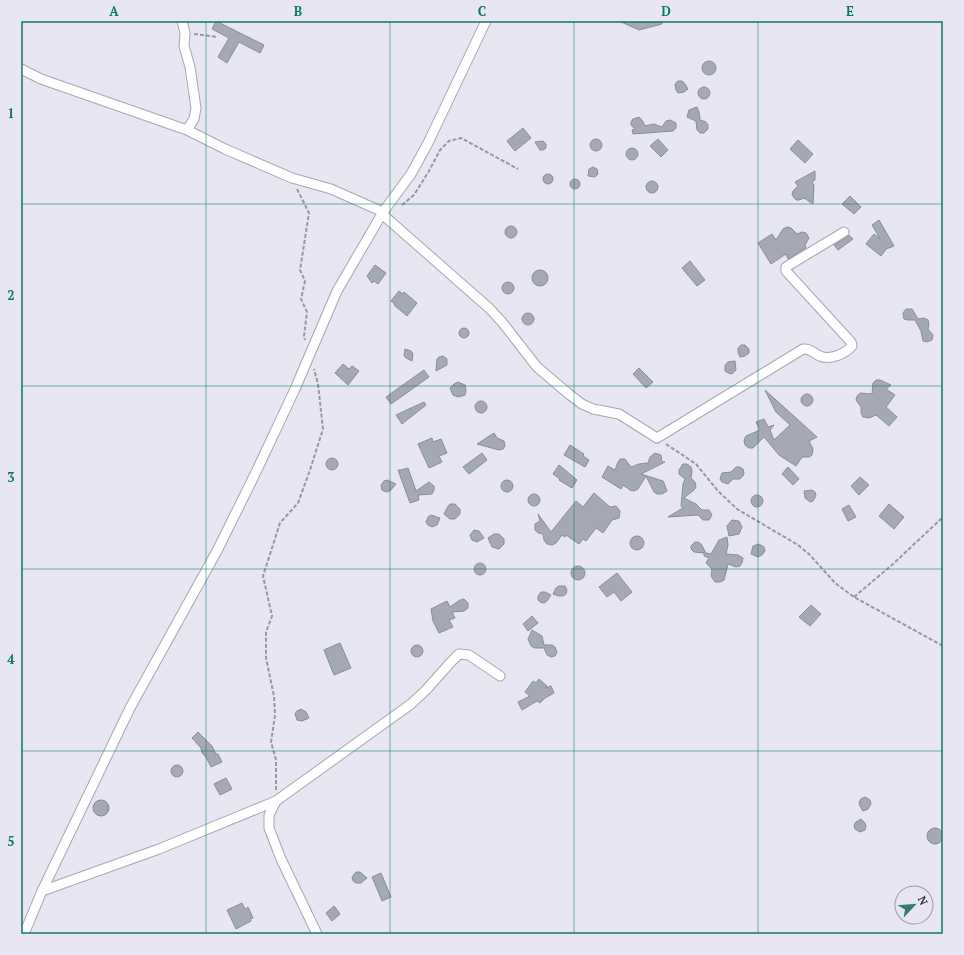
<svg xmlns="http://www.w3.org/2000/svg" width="964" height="955" font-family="'PT Serif',serif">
<rect width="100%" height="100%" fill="#e7e6f2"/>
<path fill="#a4a9b4" stroke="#898d98" d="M216 21 264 45 260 53 239 42 227 63 218 57 229 38 212 29Z
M619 21H662V24L639 30Z
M702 68a7 7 0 1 1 14 0a7 7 0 1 1-14 0Z
M678 81H682L685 84 688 89 684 92 678 93 676 90 675 84Z
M698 93a6 6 0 1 1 12 0a6 6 0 1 1-12 0Z
M697 107 699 112 700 120 706 122 708 125V129L704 133H700L697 130 696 121 687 117 689 110Z
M639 117 642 120 645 126 654 124 662 127 666 121 670 120 676 123V128L673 131 633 134 632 130 635 129 631 125V122L633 119Z
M523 128 531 138 515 151 507 141Z
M658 139 668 150 661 157 650 146Z
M590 145a6 6 0 1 1 12 0a6 6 0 1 1-12 0Z
M798 140 813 154 805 163 790 149Z
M543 141 546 144V148L543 150H540L535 142Z
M626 154a6 6 0 1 1 12 0a6 6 0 1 1-12 0Z
M593 167 597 169 598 174 595 177 588 176 589 169Z
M815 171V180L812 182 814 185 813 204 804 198 799 200H796L792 195 793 191 798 186 795 182Z
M543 179a5 5 0 1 1 10 0a5 5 0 1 1-10 0Z
M570 184a5 5 0 1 1 10 0a5 5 0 1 1-10 0Z
M646 187a6 6 0 1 1 12 0a6 6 0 1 1-12 0Z
M850 196 861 207 854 214 842 204Z
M879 220 894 246 886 249 881 256 866 244 874 234 880 239 872 225Z
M505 232a6 6 0 1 1 12 0a6 6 0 1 1-12 0Z
M787 227 791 228 797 234 802 232 806 233 809 238 805 245 806 248 788 259 786 254 771 264 758 243 772 234 776 240 783 229Z
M849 235 853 239 838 250 834 245Z
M690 261 705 280 697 286 682 268Z
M375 265 386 273 378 284 374 281 372 283 367 276Z
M532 278a8 8 0 1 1 16 0a8 8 0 1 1-16 0Z
M502 288a6 6 0 1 1 12 0a6 6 0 1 1-12 0Z
M399 291 403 294 404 292 417 303 407 316 394 305 395 304 391 301Z
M906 309H912L918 319 924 318 928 320 929 324 928 329 933 335 932 340 927 342 923 341 921 331 915 320H908L904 319 903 313Z
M522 319a6 6 0 1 1 12 0a6 6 0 1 1-12 0Z
M459 333a5 5 0 1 1 10 0a5 5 0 1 1-10 0Z
M741 345H745L749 349V353L745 356 740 357 738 352V348Z
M405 349 411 351 413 354 412 361 406 358 404 356Z
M443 356 447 359V365L436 371 437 359 439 357Z
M735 361 736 370 732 374 728 373 725 371V365L728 362Z
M343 364 349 369 352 366 359 371 348 385 335 373Z
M639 368 653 382 646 388 633 374Z
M424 370 429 377 391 404 386 397Z
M876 380H880L891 385 886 389 895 395 886 407 897 417 889 426 876 415 869 418 863 417 861 413V407L856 400 857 396 860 393 872 394 873 383Z
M458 382 465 385 466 390 465 395 458 397 453 395 450 388 454 384Z
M765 390 817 437 809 441 813 449 812 455 809 457H802L796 466 779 455 764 437 753 448H749L745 445 744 440 746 436 760 430 756 422 764 419 768 427 774 425 770 430 774 440 790 425 776 412Z
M801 400a6 6 0 1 1 12 0a6 6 0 1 1-12 0Z
M475 407a6 6 0 1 1 12 0a6 6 0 1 1-12 0Z
M424 402 426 405 402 424 396 415Z
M494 433 497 438 504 441 505 446 503 449 499 450 477 444Z
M432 438 433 442 441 439 447 453 439 456 442 462 429 468 418 444Z
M570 445 584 454 583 456 589 460 585 467 564 455Z
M482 453 487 460 469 474 463 467Z
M655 453 661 455 662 462H665L641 474 663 481 664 483 667 491 662 494H657L654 492 646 476 638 489 634 491 630 490 623 485 621 489 602 477 608 466 615 470 618 462 620 459H625L631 467 639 464 648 463 650 457Z
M326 464a6 6 0 1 1 12 0a6 6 0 1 1-12 0Z
M683 464H687L691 467 692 471 691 478 695 482 696 487 694 490 684 498 696 504 702 510H709L712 515 709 520H703L698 515 668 517 683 508 681 506 683 484 685 479 679 474V470Z
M559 465 577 480 572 488 559 480 560 479 553 474Z
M736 467H740L743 469 744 473 743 476 740 479H733L728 484 722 482 720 479 722 473 731 472Z
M788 467 799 479 793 485 782 474Z
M408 468 416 491 429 482 434 486V490L432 494 418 495 419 500 410 503 398 470H401Z
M860 477 869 485 859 495 851 486Z
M387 480 396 484 390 491 386 492 382 490 381 485 384 481Z
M501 486a6 6 0 1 1 12 0a6 6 0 1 1-12 0Z
M812 490 815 492 816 496 813 501 810 502 805 498 804 491Z
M594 493 610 507 616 506 620 511 619 518 612 520 603 533 596 528 586 541 583 539 579 544 566 535 565 537 562 535 556 543 552 545 547 544 544 540 543 534 538 533 535 530V524L540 521 538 514 551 532 576 501 583 507Z
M528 500a6 6 0 1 1 12 0a6 6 0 1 1-12 0Z
M751 501a6 6 0 1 1 12 0a6 6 0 1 1-12 0Z
M450 504H455L460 509V514L455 519H450L444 514 447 508Z
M889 504 904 517 894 529 879 516Z
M849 505 856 517 848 521 842 509Z
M431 515 440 518 437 525 432 527 428 525 426 522 428 517Z
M732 520 739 521 742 527 739 534 729 536 727 526Z
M474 530 479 531 484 538 477 542 472 540 470 535Z
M494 534H499L504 539V544L499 549 492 547 488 538Z
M630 543a7 7 0 1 1 14 0a7 7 0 1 1-14 0Z
M727 537 728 545 726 554 738 555 743 558 742 563 740 566 736 567 728 564 724 580 720 582H715L711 576 712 569 706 563 709 558 704 556V553L694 552 691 549V546L695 542H698L701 544 706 553 711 554 719 540Z
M759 544 764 547 765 551 762 555 758 557 751 554 753 546Z
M474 569a6 6 0 1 1 12 0a6 6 0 1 1-12 0Z
M571 573a7 7 0 1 1 14 0a7 7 0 1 1-14 0Z
M617 573 632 592 621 601 614 592 607 597 599 587Z
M559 586H565L567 590 566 594 563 596H559L553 594 556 588Z
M541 592H545L551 595 547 601 544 603 540 602 538 600V596Z
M464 599 468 603V608L464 611 452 612 455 618 449 620 453 627 439 633 433 621 431 609 447 601 450 607 460 600Z
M811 605 821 614 810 626 799 617Z
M532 616 538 623 528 631 523 624Z
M532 630 542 636 544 645H552L555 647 557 652 555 656 551 657 547 655 544 648H535L531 646 528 639Z
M340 643 351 668 334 675 324 650Z
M411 651a6 6 0 1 1 12 0a6 6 0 1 1-12 0Z
M539 679 547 686 545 688 551 686 554 693 545 698 540 703 537 701 522 710 518 702 530 696 525 692 533 681 536 683Z
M301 709 306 712 309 718 302 721 297 720 295 714 297 711Z
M198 732 212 746 216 754H218L222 762 211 767 206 757 202 753 201 748 192 738Z
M171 771a6 6 0 1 1 12 0a6 6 0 1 1-12 0Z
M226 778 232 789 220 795 214 784Z
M865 797 870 800 871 804 868 809 863 811 860 806 859 802 861 799Z
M93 808a8 8 0 1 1 16 0a8 8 0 1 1-16 0Z
M861 819 865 823 866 826 865 830 860 832 855 829 854 825 856 822Z
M927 836a8 8 0 1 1 16 0a8 8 0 1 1-16 0Z
M356 872H360L367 878 361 883H356L353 881 352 877Z
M381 873 391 897 382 901 372 877Z
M242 903 245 909 248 907 253 918 250 919 251 921 236 929 227 910Z
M334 906 340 914 332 921 326 913Z"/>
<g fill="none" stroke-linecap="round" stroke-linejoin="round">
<g stroke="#a6a6b1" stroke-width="11">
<path id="street" d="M182 21 185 33 184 46 190 67 196 108 194 119 187 130
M21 69 41 79 187 130 225 149 292 178 331 189 383 212
M382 214 489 308 502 322 537 367 570 395 582 404 593 409 619 414 657 438 803 349C811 348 813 353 820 356 830 361 846 353 852 346L851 342 786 271V267L844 232
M276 801 269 815V828L281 859 317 934
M42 891 159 849 276 801 411 704 426 690 450 663 459 654 469 655 500 676
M24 934 42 891 130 708 218 549 256 472 295 389 337 291 383 212 411 174 428 143 486 21"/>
</g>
<path stroke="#9897a0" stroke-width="2" stroke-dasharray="4 2" stroke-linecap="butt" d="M194 34 217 37
M297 189 309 213 300 270 305 281 301 299 307 312 304 336 305 340
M402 205 414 195 429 171 440 150 449 141 461 138 518 169
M666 444 696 464 718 491 737 509 798 545 810 555 835 583 854 597 943 646
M854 597 892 565 943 517
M276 790V760L271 742 275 715 274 696 266 658V632L272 616 263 576 280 523 298 503 310 470 323 429 318 384 314 369"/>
<use href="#street" stroke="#fff" stroke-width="9"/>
</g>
<path fill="none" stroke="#0f766e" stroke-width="1" stroke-opacity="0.55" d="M206 21V934M390 21V934M574 21V934M758 21V934M21 204H943M21 386H943M21 569H943M21 751H943"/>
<rect width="964" height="955" fill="none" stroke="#e7e6f2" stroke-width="44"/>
<g transform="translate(914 905) rotate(64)"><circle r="19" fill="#e7e6f2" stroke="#9d9ca5"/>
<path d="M0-3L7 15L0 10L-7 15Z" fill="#337b77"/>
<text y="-6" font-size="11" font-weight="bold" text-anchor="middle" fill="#2d2c31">N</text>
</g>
<rect x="22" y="22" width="920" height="911" fill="none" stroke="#0f766e" stroke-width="1.5"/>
<g font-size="13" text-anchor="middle" font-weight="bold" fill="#0f766e">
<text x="114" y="16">A</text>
<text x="298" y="16">B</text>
<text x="482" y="16">C</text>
<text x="666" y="16">D</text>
<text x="850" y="16">E</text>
<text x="11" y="118">1</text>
<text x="11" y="300">2</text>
<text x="11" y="482">3</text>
<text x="11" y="664">4</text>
<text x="11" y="846">5</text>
</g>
</svg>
